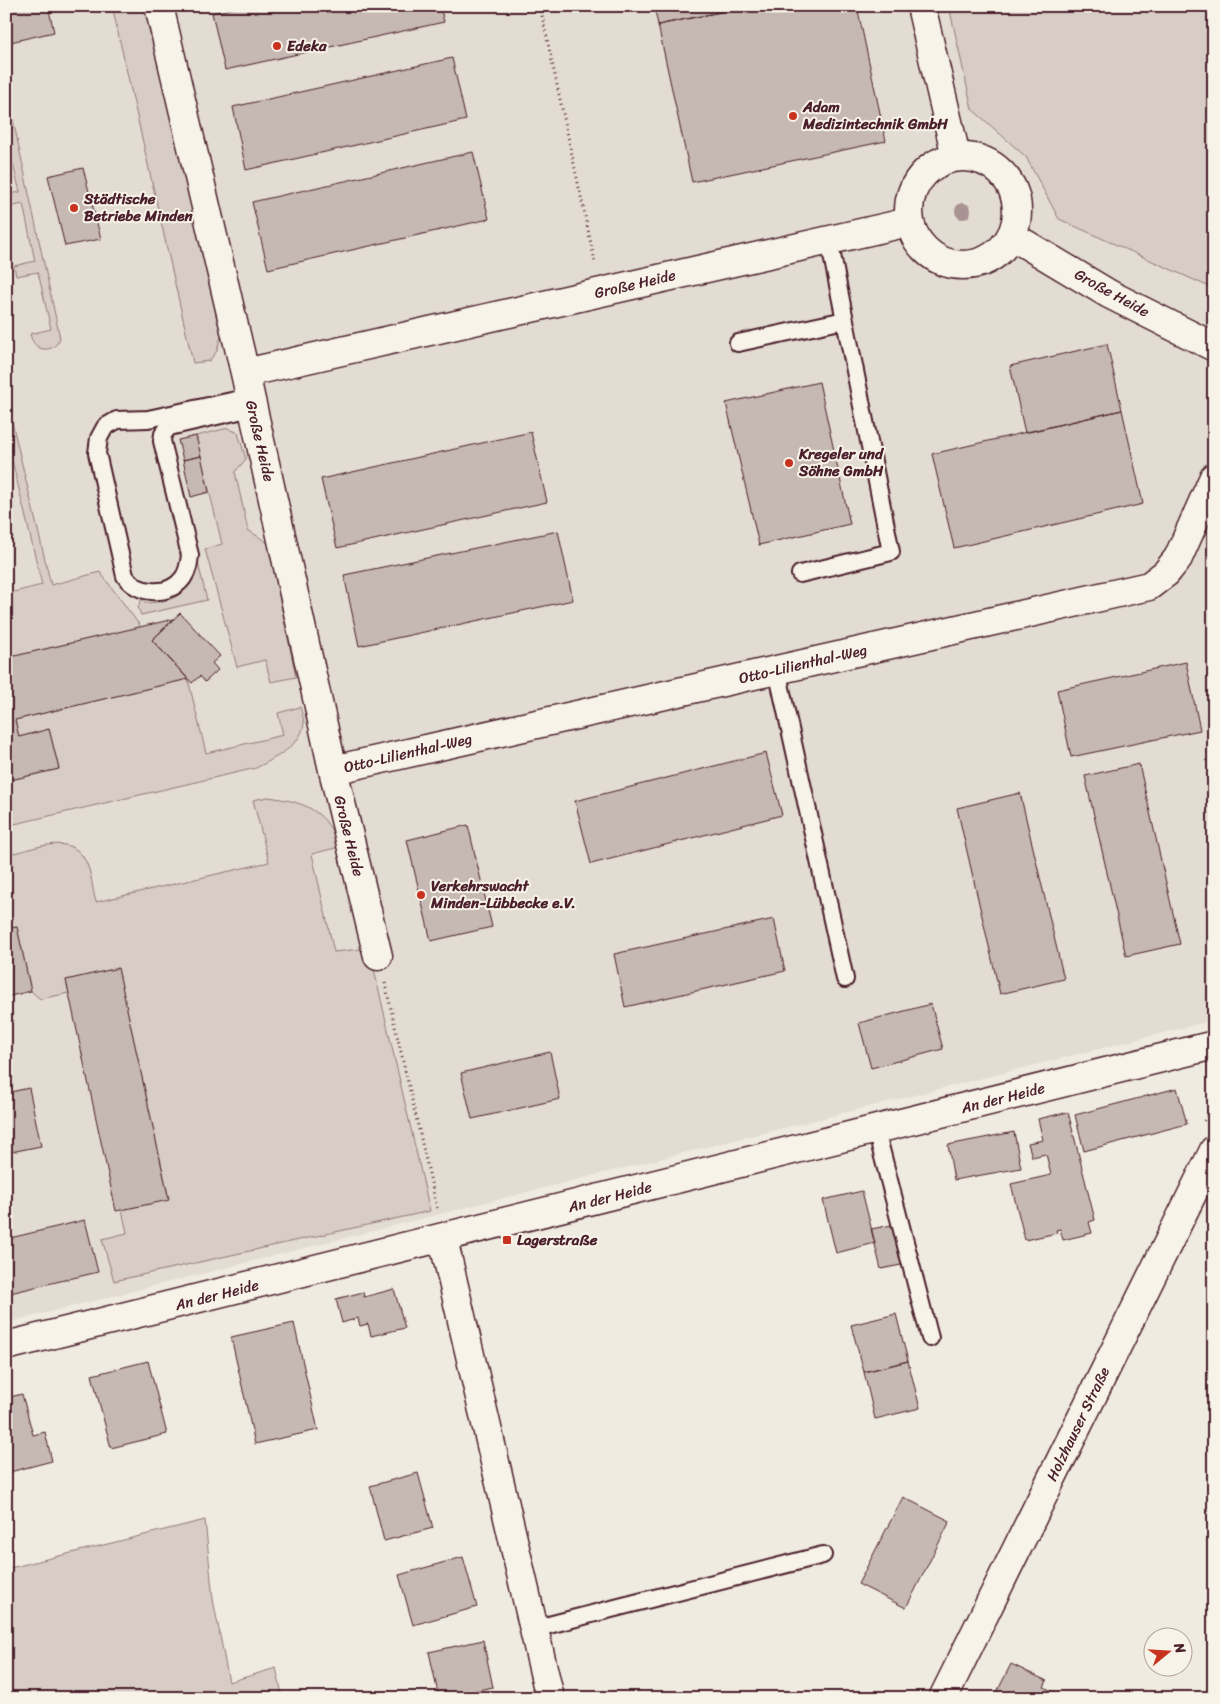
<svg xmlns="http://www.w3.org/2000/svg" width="1220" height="1704" font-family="Sriracha,sans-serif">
<rect width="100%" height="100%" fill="#f0ebe0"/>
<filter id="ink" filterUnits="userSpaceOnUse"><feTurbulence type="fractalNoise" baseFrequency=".02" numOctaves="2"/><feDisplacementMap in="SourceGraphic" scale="10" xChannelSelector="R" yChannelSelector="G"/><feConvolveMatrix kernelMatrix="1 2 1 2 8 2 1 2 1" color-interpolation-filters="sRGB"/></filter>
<g filter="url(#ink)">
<path fill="#e3dcd2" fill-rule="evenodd" d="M6 6H949L972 109 1026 157 1059 219 1214 289V1020L6 1323V929L17 927 31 991 66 980 118 968 169 1200 122 1210 127 1233 114 1280 430 1210 369 948 334 952 312 854 339 847 253 800 269 862 96 902 85 860 62 843 6 855V826L256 768 298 737 278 713 284 735 206 753 189 680 49 729 59 769 6 781V658L141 627 100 572 51 585 6 397V208L23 204 36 261 17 276 38 271 51 329 30 334 60 337 12 116H6ZM228 428 240 466 235 472 248 530 268 543 265 659 237 667 205 549 222 545 196 436Z
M8 136 20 192 6 195V137Z
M6 435 42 585 6 594Z"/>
<path fill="#d8cdc6" stroke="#917678" d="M112 6H146L221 336 217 351 209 361 193 363Z
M949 6H1214V289L1059 219 1026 157 972 109Z
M12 115 60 338C54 354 34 353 30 334L51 329 38 272 16 276 14 266 35 261 23 204 6 208V195L20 192 6 137V116Z
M6 397 51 585 100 572 141 627 6 658V594L42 585 6 435Z
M228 428 238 433 246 459 235 472 248 530 268 543 296 677 271 682 265 660 237 667 205 549 222 544 196 436Z
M198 563 207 600 141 615 138 607 142 599 146 603C178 601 187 594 198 563Z
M188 679 206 753 283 735 278 713 300 707C301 711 304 718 304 723 302 746 273 759 256 768L6 826V781L59 769 49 729 19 737 15 720Z
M268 797C306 802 326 810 339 847L312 854 334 952 369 948 430 1211 114 1281 102 1239 127 1233 122 1210 169 1199 118 969 66 980 69 993 40 999 31 991 17 927 6 929V855C31 850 70 831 85 860 92 872 92 889 96 902L269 862 253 800Z
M205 1520 213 1599 229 1682 276 1668 283 1698H6V1569Z"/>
<path fill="#c6b8b3" stroke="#4a1f2b" d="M6 6H48L54 32 6 43Z
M243 6H440L444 22 225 70 212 13Z
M654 6H749L658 25Z
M749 6H857L886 141 692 182 658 25Z
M452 58 466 120 246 170 233 107Z
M473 152 489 219 268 269 252 202Z
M83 168 101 239 65 246 48 176Z
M1107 344 1122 410 1025 433 1010 366Z
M819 382 850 524 759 545 726 403Z
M1122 410 1143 504 954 548 932 454Z
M531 432 547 502 337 548 321 479Z
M196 436 201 456 183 460 178 440Z
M201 456 209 492 191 497 183 460Z
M558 531 573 600 359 646 344 575Z
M180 613 220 656 212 663 218 670 205 682 200 676 192 683 152 640Z
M174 619 152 640 188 679 15 720 19 737 49 729 59 769 6 781V658Z
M1186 662 1200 730 1071 757 1057 690Z
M766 753 782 815 591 864 575 801Z
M1139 764 1180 944 1126 956 1085 776Z
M1020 793 1064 979 1000 994 957 808Z
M468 825 492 927 431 941 407 840Z
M774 919 785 971 625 1007 614 954Z
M17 927 31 991 6 997V929Z
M118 968 169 1200 116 1211 66 980Z
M931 1004 943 1049 871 1068 859 1023Z
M550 1052 560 1099 472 1119 461 1073Z
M29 1088 41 1146 6 1153V1093Z
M1177 1088 1187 1124 1084 1151 1075 1115Z
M1068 1112 1095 1220 1089 1222 1092 1233 1063 1240 1060 1229 1056 1230 1057 1233 1025 1240 1011 1184 1051 1175 1046 1154 1032 1157 1028 1143 1043 1140 1038 1119Z
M1014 1132 1021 1168 954 1180 948 1145Z
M862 1191 875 1243 836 1253 823 1200Z
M85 1220 98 1272 6 1294V1239Z
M892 1225 901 1265 881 1269 871 1229Z
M394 1289 405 1328 371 1336 368 1324 360 1326 358 1318 342 1323 336 1299 363 1292 364 1297Z
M896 1314 908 1361 864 1372 851 1325Z
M294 1323 318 1430 255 1444 231 1337Z
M148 1361 167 1434 111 1448 92 1375Z
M908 1361 920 1408 875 1419 864 1372Z
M22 1394 33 1435 45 1432 52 1461 6 1473V1398Z
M418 1473 433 1528 384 1541 370 1486Z
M903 1497 950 1521 906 1608 858 1584Z
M463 1557 477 1607 413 1625 399 1575Z
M483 1640 493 1687 439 1698 429 1652Z
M1011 1664 1047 1681 1044 1687 1067 1698H994Z"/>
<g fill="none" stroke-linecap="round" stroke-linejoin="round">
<g stroke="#4a1f2b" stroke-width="20">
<path id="service" d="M738 343 845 320
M250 397 148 419 117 420 105 427 99 438 97 453 125 576C137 595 169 597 183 578 188 571 189 564 190 555L162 441 163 434 169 427 252 408
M800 574 891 552 829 240
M777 670 845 979
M876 1130 930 1338
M533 1629 823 1555"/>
</g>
<g stroke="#4a1f2b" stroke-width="31">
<path id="minor" d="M159 6 245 373
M921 6 956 156
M909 211a54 54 0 1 1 108 0a54 54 0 1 1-108 0Z
M1012 236 1109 294 1214 347
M333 770 1149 586 1166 573 1178 558 1214 477
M378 956 333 770 245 373 909 222
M443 1239 550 1698
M6 1346 1214 1045"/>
</g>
<g stroke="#4a1f2b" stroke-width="31">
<path id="tertiary" d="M943 1698 1214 1150"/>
</g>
<path stroke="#4a1f2b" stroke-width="3" stroke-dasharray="1 4" stroke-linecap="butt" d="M540 6 595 262
M385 983 437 1208
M1204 1121 1214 1102"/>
<use href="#service" stroke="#f7f3e8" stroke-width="16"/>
<use href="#minor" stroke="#f7f3e8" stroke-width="28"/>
<use href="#tertiary" stroke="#f7f3e8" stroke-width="28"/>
</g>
<circle fill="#a89292" cx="963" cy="211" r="8"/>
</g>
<g fill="#c8321e" stroke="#f7f3e8" stroke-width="2">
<circle cx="277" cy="46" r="5"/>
<circle cx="793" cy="116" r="5"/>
<circle cx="74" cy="208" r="5"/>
<circle cx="789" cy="463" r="5"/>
<circle cx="421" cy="895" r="5"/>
<rect x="502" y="1235" width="10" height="10" rx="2.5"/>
</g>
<g text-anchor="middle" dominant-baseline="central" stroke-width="4" stroke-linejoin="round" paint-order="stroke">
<g font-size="15" font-weight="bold" fill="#4a1f2b" stroke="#f7f3e8" text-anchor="start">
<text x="287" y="46">Edeka</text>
<text x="803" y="107">Adam<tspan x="803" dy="17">Medizintechnik GmbH</tspan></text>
<text x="84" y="199">Städtische<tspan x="84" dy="17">Betriebe Minden</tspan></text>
<text x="799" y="454">Kregeler und<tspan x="799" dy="17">Söhne GmbH</tspan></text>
<text x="431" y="886">Verkehrswacht<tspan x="431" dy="17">Minden-Lübbecke e.V.</tspan></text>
<text x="517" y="1240">Lagerstraße</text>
</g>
<g font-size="15" fill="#4a1f2b" stroke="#f7f3e8">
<text transform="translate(635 284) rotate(-13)">Große Heide</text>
<text transform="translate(1112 293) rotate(29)">Große Heide</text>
<text transform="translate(260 441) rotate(77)">Große Heide</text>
<text transform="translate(803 664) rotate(-13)">Otto-Lilienthal-Weg</text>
<text transform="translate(408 753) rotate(-13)">Otto-Lilienthal-Weg</text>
<text transform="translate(349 836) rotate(76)">Große Heide</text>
<text transform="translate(1003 1098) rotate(-14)">An der Heide</text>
<text transform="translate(610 1197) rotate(-14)">An der Heide</text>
<text transform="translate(217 1295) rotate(-14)">An der Heide</text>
<text transform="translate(1078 1424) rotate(-64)">Holzhauser Straße</text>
</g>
</g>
<rect width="1220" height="1704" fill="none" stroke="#f7f3e8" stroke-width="25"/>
<rect x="12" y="12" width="1195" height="1679" fill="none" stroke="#4a1f2b" stroke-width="2" filter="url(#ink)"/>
<g transform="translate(1168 1652) rotate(72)"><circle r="24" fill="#f7f3e8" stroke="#b29e9c"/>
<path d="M0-4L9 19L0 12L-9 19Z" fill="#c8321e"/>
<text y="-8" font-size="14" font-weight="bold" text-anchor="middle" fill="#4a1f2b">N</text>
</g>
</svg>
